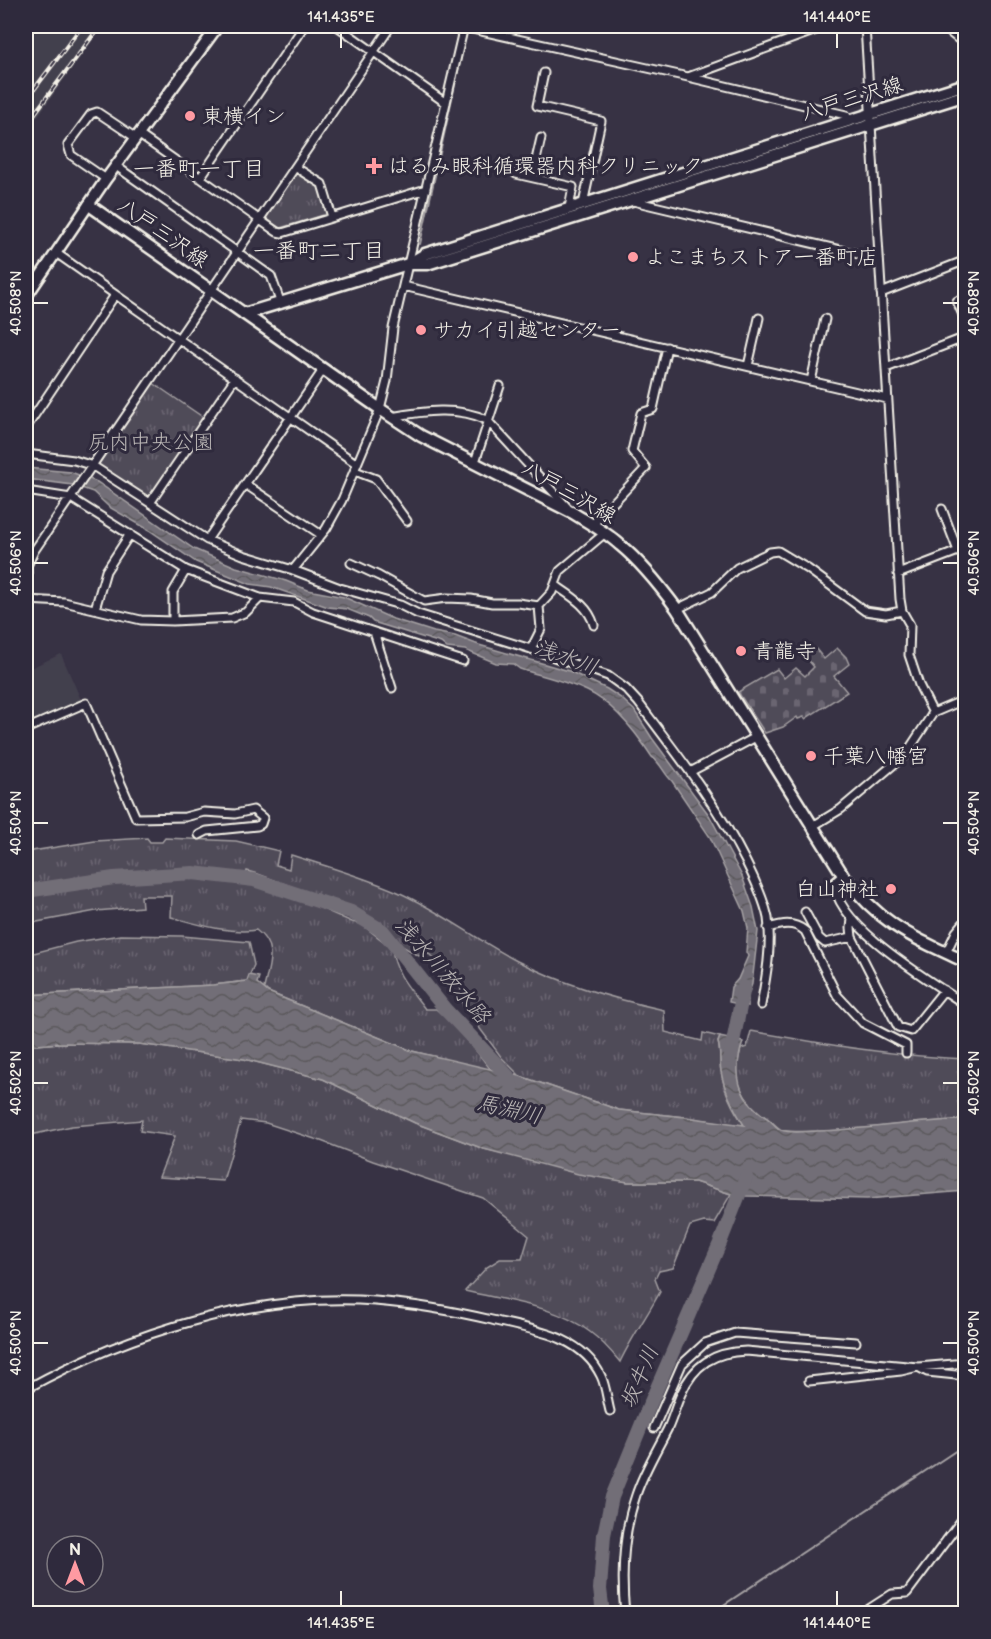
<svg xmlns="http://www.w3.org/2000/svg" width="991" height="1639" font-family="'Balsamiq Sans','Klee One',sans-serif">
<defs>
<pattern id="grass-tufts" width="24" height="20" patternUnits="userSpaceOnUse" patternTransform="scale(1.5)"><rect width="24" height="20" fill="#504b59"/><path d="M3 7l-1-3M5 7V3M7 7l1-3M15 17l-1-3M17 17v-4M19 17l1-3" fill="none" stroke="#6a6571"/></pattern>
<pattern id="cemetery-stones" width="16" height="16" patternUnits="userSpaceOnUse" patternTransform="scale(1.5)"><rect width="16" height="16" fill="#504b59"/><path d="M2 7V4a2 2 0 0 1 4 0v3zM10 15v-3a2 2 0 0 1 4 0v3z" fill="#6a6571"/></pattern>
<pattern id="water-waves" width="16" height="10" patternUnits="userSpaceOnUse" patternTransform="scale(1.5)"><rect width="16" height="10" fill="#726e77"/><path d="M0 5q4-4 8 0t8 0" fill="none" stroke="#5b595c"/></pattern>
</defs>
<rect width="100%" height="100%" fill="#373244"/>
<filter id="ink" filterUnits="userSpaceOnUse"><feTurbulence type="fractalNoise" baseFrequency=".0167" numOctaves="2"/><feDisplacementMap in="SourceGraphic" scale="12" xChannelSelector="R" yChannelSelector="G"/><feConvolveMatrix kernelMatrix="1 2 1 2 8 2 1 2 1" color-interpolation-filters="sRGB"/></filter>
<g filter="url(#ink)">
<path fill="#433f4e" d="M26 26H102L26 133Z
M61 654 82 702 26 727V670Z"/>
<path fill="url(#grass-tufts)" stroke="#a29ea0" stroke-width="1.5" d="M297 172C318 174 323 194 329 212L327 214 280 228 267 219 266 217Z
M153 383 204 418 149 499 98 465Z
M147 838 150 842H162L165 838 236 841 279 851 276 865 289 869 291 855C327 866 364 877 398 892 440 911 477 940 517 961 564 985 614 999 664 1010L665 1032 702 1041 703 1033 720 1037 718 1042C721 1053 719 1061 721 1071 724 1091 733 1110 745 1126L685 1117 619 1110 520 1076 502 1058 463 1006 460 984 429 954 419 956 402 946 381 924 353 909 258 874 247 871 244 882 309 903 352 922 361 924 392 948C394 973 411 990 425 1009H436L462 1033 492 1071 412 1051 268 992 264 988C269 965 278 946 256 930 229 934 197 924 171 917L172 896H141L142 907 96 911 26 924V852L95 841Z
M120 935 182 936 249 942 254 965 247 981 213 985 26 995V955L76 942Z
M751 1031C824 1044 891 1056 965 1059V1120C918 1120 871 1130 824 1131 810 1131 795 1133 782 1130 777 1128 773 1122 768 1119 742 1101 731 1080 741 1049L747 1047Z
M59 1043 139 1044 244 1059 323 1079 415 1123 484 1149 628 1182H695L731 1194 714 1223 704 1222 690 1226 673 1268 659 1271 655 1279 660 1292C647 1316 632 1337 620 1362 611 1351 601 1340 590 1332 555 1305 506 1301 465 1291L487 1267 500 1259H522L529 1236 483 1198 373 1161 321 1141 266 1123 241 1120 223 1181 159 1177 175 1136 140 1131 142 1120 72 1126 26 1136V1046Z"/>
<path fill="url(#cemetery-stones)" stroke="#a29ea0" stroke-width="1.5" d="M815 648 824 659 837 648 846 657 849 664 834 676 847 692 805 719 804 717 798 719 797 717 783 727 765 733 738 692 777 669 784 678 796 668 805 676 814 667 805 656Z"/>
<path fill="url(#water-waves)" stroke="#a6a2a4" stroke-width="1.5" d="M26 468 71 472 97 482 194 549 236 567 286 581 308 590 344 597 393 619 434 632 455 636 479 645 569 671 607 689 621 698 634 710 652 738 709 815 742 876 753 907 758 931 752 984 748 995V1006L729 1002 731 987 738 979 748 956 746 952 748 928 744 911 710 837 672 781C664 774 660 762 652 757 637 734 613 703 587 691 566 681 542 676 520 669L513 664 496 663 465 650 447 648 441 643 373 622 369 618 347 609 328 607 271 587 250 584 196 562 149 530 109 507 93 492 73 485 26 479Z
M249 975 259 977 257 983 268 992 412 1051 520 1076 619 1110 685 1117 744 1125C734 1109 724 1091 721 1071 719 1061 721 1052 718 1042L720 1037 743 1042C732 1074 738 1100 767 1118 772 1121 776 1128 781 1130 792 1134 807 1131 818 1131 867 1130 916 1120 965 1120V1191L867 1199 746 1196 731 1194 695 1182H628L578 1174 484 1149 415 1123 323 1079 244 1059 139 1044 59 1043 26 1046V995L213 985 247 981Z"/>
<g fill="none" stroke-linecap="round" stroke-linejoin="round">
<path stroke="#a6a2a4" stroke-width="2" d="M764 46 817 26
M420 244 467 30
M710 1614 966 1444"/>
<path stroke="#726e77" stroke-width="14" d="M26 891 114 878 193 873 254 880 351 912 383 931 445 1009 508 1076 512 1088
M730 1057 744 987
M603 1614 600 1589 604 1535 612 1497 647 1411 720 1243 746 1177"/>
<g stroke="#f4f1e8" stroke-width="11">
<path id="minor" d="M337 26 446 103
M865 26 900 599 902 611 910 625 909 655 919 685 933 713
M463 27 688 77 827 26
M544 73 537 106 601 121 583 204
M688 77 846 115 850 121
M138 134 277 232 282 233 426 189
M116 166 271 276 281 304
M295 167 322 184 332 217
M516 174 573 187 569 208
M532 177 541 138
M200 178 304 26
M106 179 71 155 68 145 91 114 97 112 136 138
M633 201 879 259
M56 253 357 464
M403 286 887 399
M881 293 966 260
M966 297 957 301 966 322
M748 366 759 318
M886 368 966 337
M811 381 825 319
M391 417C423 411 458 406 487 420L567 507
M26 428 115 295
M26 454 74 460 93 466 207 540 243 555 293 570 340 588 400 605 418 614 531 649 608 676 626 689 638 702C677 754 717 804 746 862 755 880 764 899 768 918 772 946 766 978 761 1005
M475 462 500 386
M355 471 376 479 407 521
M245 484 320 534
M26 491 71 498 186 570 260 598 294 602 313 612 463 661
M150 503 235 378
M942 509 958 551
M593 524 646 468 632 451 641 413 653 409 667 347
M207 540 323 370
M351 563 379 576 424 601 447 598 471 599 492 603H518L539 606
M293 570 326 529 342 500 380 409 387 381 393 328 464 26
M898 574 966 548
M555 585C571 596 589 606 594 625
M26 600 64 602 141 620 173 621 232 618 246 612 260 598
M28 600 27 566 34 551 391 26
M95 609 106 571 130 534
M677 609 712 592 737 568 770 552 778 551 808 569 865 611 886 614 902 611
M173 621V592L186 570
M374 632 392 688
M531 649 541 629 539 606 552 592 560 571 605 533
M26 729 86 703 136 818 185 817 204 812 235 814 253 810 263 818 261 824 257 826 207 831 199 835
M690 772 756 737
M813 826 841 809 906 754 933 713 966 699
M843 875 835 882C832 924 934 983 966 1005
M805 912 819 938 825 943 852 937
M852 919 851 928 852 937 898 1027 911 1031 944 990
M768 928C782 924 793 921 805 931L837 995 863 1023 906 1045V1053
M946 953 956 932 966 920
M809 1381 901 1371 918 1367 927 1372 966 1376
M26 1389C128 1333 257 1292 375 1301 414 1304 453 1311 492 1320 531 1330 581 1334 601 1376 606 1386 607 1400 610 1411
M654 1428 682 1364 705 1343 735 1333 856 1342
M625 1614C621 1574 623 1533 636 1495 644 1471 657 1450 668 1428 673 1417 676 1405 681 1394 694 1364 714 1352 746 1351L918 1367 966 1363
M861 1614 892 1594 907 1593 966 1514"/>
</g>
<g stroke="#f4f1e8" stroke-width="14">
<path id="tertiary" d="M26 297 106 179 218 26"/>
</g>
<g stroke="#f4f1e8" stroke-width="15">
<path id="primary" d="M89 205 380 409 421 436 573 513C589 523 606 532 620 545 642 563 660 586 677 609L843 875C881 925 910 936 966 962
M409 264H427L966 95
M244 314 408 264 425 254 966 84"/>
</g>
<g stroke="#f4f1e8" stroke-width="16">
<path id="trunk" d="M946 26 966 42"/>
</g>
<use href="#minor" stroke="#2f2a3d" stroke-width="7"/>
<use href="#tertiary" stroke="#2f2a3d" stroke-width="9"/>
<use href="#primary" stroke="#2f2a3d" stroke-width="10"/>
<use href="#trunk" stroke="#2f2a3d" stroke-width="12"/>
<g stroke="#f4f1e8" stroke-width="4.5">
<path id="rail" d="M26 100 82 26
M26 125 100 26"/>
</g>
<use href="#rail" stroke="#2f2a3d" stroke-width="2" stroke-dasharray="7" stroke-linecap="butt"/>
</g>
</g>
<path fill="none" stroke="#f4f1e8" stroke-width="2" d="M341 33V48M837 33V48M33 303H48M943 303H958M33 563H48M943 563H958M33 823H48M943 823H958M33 1083H48M943 1083H958M33 1343H48M943 1343H958M341 1591V1606M837 1591V1606"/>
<g fill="#ff9aa2" stroke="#2f2a3d" stroke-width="2">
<circle cx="190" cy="116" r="6"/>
<path d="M371 157h6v6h6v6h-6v6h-6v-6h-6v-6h6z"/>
<circle cx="633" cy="257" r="6"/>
<circle cx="421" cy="330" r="6"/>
<circle cx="741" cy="651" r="6"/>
<circle cx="811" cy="756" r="6"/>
<circle cx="891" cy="889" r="6"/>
</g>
<g text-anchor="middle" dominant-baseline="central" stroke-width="6" stroke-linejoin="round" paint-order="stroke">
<g font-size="21" fill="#f4f1e8" stroke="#2f2a3d">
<text transform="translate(852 99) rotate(-17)">八戸三沢線</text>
<text transform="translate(163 233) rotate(35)">八戸三沢線</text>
<text transform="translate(569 492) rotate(30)">八戸三沢線</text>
</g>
<g font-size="21" fill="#f4f1e8" stroke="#2f2a3d" text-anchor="start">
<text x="202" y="116">東横イン</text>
<text x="388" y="166">はるみ眼科循環器内科クリニック</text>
<text x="645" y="257">よこまちストア一番町店</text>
<text x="433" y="330">サカイ引越センター</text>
<text x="753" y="651">青龍寺</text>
<text x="823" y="756">千葉八幡宮</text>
<text x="879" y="889" text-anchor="end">白山神社</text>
</g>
<g font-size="21" fill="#bbb7b6" stroke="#2f2a3d">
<text x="151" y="442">尻内中央公園</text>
</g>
<g font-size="22" fill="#f4f1e8" stroke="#2f2a3d">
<text x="199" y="169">一番町一丁目</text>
<text x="319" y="251">一番町二丁目</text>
</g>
<g font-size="22" font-style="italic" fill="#bab6b5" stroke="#2f2a3d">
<text transform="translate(566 658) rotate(20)">浅水川</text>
<text transform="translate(442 971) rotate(49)">浅水川放水路</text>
<text transform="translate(509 1110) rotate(13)">馬淵川</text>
<text transform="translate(640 1377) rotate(-67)">坂牛川</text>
</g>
</g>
<rect width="991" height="1639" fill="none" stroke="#2f2a3d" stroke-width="66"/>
<g transform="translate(75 1564)"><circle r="28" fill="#2f2a3d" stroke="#7e7a81" stroke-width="1.5"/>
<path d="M0-4.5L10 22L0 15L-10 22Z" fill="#ff9aa2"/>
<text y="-9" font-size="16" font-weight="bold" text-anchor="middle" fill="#f4f1e8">N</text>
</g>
<rect x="33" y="33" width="925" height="1573" fill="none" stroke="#f4f1e8" stroke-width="2"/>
<g font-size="15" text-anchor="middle" fill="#f4f1e8">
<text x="341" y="22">141.435°E</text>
<text x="837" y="22">141.440°E</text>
<text transform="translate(16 303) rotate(-90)" y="5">40.508°N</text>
<text transform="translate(974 303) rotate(-90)" y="5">40.508°N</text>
<text transform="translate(16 563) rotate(-90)" y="5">40.506°N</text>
<text transform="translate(974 563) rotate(-90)" y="5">40.506°N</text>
<text transform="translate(16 823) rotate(-90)" y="5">40.504°N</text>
<text transform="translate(974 823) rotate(-90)" y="5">40.504°N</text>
<text transform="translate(16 1083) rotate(-90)" y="5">40.502°N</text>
<text transform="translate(974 1083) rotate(-90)" y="5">40.502°N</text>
<text transform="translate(16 1343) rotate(-90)" y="5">40.500°N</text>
<text transform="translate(974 1343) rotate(-90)" y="5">40.500°N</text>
<text x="341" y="1628">141.435°E</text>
<text x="837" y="1628">141.440°E</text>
</g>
</svg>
